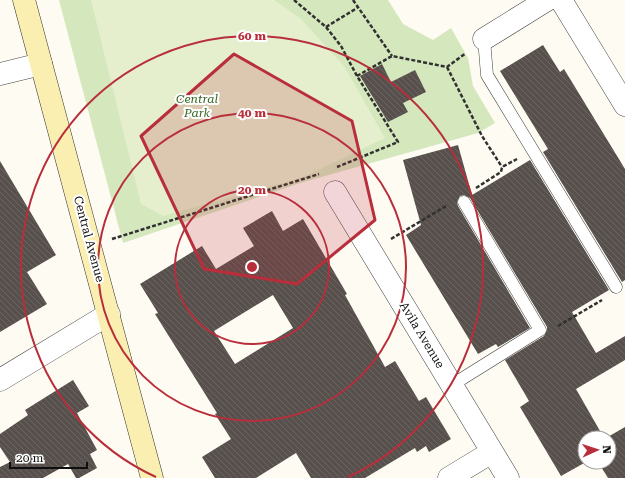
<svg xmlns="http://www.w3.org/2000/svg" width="625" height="478" font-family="'Roboto Serif',serif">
<defs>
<pattern id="building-back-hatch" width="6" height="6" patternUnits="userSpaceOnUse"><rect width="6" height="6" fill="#57504c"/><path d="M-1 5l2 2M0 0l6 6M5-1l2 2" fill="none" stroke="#6a6561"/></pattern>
</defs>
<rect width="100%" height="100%" fill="#fefbf2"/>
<path fill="#d5e7bd" d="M59 0H388L403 24 433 40 451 28 468 58 473 86 495 123 478 133 300 183 123 243Z"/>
<path fill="#e5efce" d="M91 0H274L301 19 344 66 385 138 304 177 163 216 141 204Z"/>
<path fill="url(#building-back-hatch)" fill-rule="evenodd" d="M543 45 560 72 564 69 625 169V280L622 282 543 152 548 149 500 71Z
M382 64 391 82 415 70 426 92 403 103 408 112 388 122 360 76Z
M458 145 472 195 530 160 609 290 572 312 596 353 625 336V360L576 389 604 438H585L586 462 561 476 520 407 529 401 505 360 544 336 547 330V327L470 198 464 195 460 196 457 202 458 206 530 328 498 347 496 344 478 354 406 235 421 225 403 160Z
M0 161 56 255 27 272 47 304 0 332Z
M272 211 283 231 303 219 347 294 345 295 385 367 395 361 419 401 426 397 451 439 429 452 426 446 417 452 415 448 365 478H311L296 453 256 478H215L202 457 231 439 215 414 217 413 155 314 158 313 140 284 202 246 216 269 254 246 243 228ZM273 295 293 328 235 364 214 331Z
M73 380 89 406 77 413 97 450 90 454 97 468 79 478H76L68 464 43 478H0V467L10 462 0 447V434L28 415 25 410Z
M625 427V478H608L598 462H609V438H606Z"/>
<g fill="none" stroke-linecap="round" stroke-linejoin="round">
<g stroke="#424242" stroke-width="13">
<path id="service" d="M484 39 487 75 616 287
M452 385 540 330 464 202"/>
</g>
<g stroke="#424242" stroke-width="23">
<path id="minor" d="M561 0 625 105
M484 39 547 0
M0 74 41 64
M335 192 508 478
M0 380 109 314
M449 478 492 452"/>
</g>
<g stroke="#313131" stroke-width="23">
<path id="secondary" d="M24 0 152 478"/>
</g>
<path stroke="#313131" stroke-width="2.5" stroke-dasharray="4 2" stroke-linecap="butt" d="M294 0 326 27 341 46 357 76 398 142 337 167
M353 0 392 56
M326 27 357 8
M447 67 482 136 502 167
M357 76 392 56 447 67 466 53
M476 188 501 172 502 167 517 159
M112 239 319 174
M391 239 446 206
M558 326 602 300"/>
<use href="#service" stroke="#fff" stroke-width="12"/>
<use href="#minor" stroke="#fff" stroke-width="22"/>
<use href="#secondary" stroke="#faefb1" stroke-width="22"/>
</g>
<path fill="#b82e3b" fill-opacity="0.2" stroke="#b82e3b" stroke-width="3" stroke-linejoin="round" d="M234 54 352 121 375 220 297 284 204 269 141 136Z"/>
<g fill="none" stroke="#b82e3b" stroke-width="2">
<circle cx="252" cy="267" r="77"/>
<circle cx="252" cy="267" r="154"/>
<path d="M156 477A231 231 0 1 1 348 477"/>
</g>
<g text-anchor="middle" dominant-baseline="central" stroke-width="4" stroke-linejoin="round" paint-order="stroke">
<g font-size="12" font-style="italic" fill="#336422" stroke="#fff">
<text x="197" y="99">Central<tspan x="197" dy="14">Park</tspan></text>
</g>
<g font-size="12" fill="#0f0f0f" stroke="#fff">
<text transform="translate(89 239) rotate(75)">Central Avenue</text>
<text transform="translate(422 335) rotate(59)">Avila Avenue</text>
</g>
</g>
<circle cx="252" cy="267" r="6" fill="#b82e3b" stroke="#fff" stroke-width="2"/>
<g font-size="12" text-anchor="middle" font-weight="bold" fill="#b82e3b" stroke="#fff" stroke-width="4" stroke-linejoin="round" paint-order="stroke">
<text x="252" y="40">60 m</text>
<text x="252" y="117">40 m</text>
<text x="252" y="194">20 m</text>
</g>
<g transform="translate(597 450) rotate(87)"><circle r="19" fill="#ffffff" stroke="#9f9f9f"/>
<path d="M0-3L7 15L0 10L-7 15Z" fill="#b82e3b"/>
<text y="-6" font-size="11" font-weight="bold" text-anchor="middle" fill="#0f0f0f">N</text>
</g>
<path d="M10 462v6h77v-6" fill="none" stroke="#0f0f0f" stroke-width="2"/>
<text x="16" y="462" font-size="12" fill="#0f0f0f" stroke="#ffffff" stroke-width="3" paint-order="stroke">20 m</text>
</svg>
